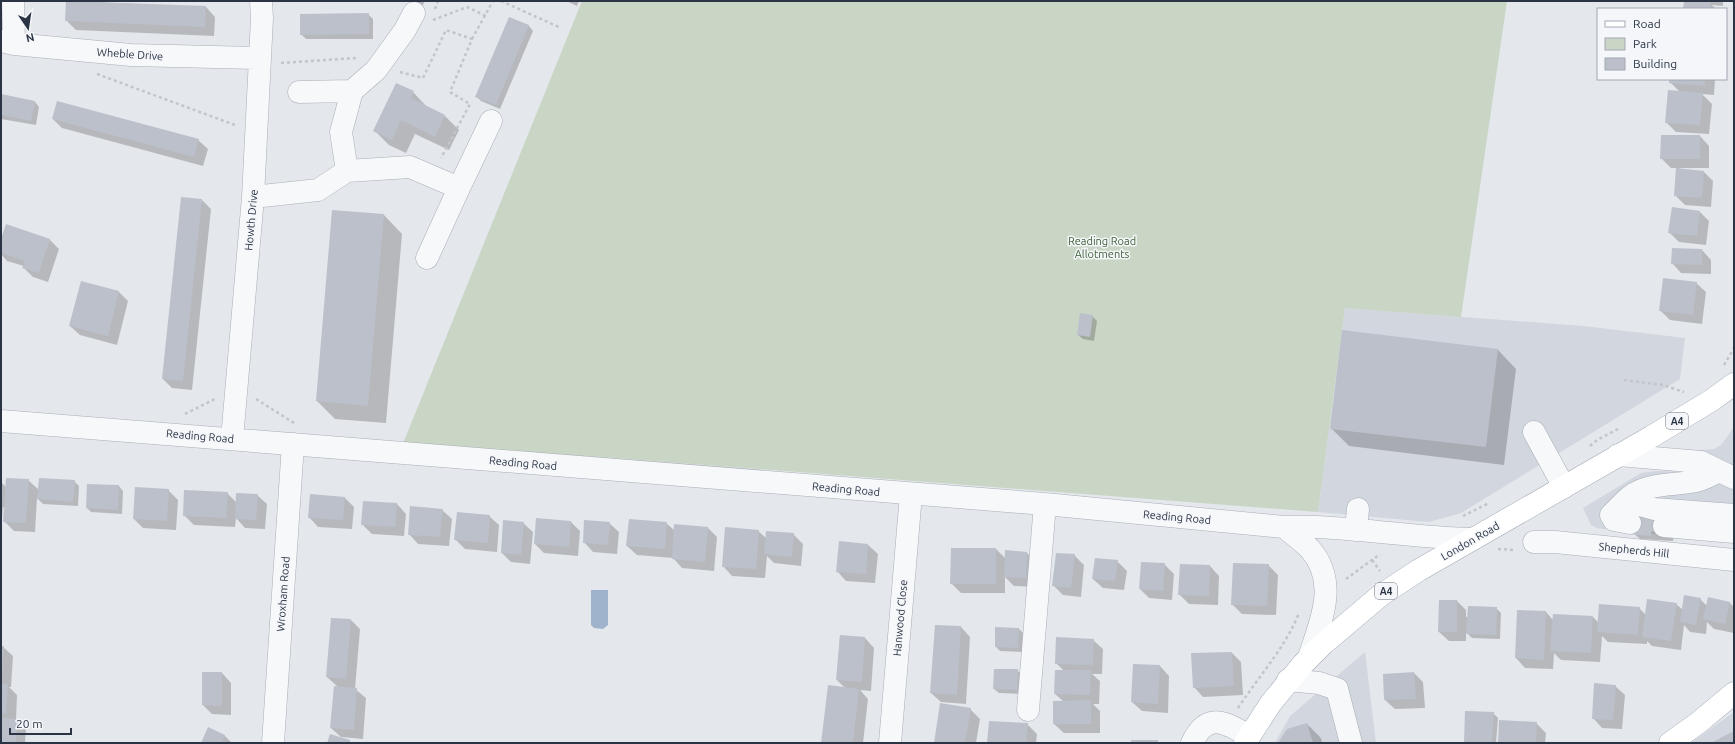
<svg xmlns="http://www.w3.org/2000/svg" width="1735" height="744" font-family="Ubuntu,sans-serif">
<rect width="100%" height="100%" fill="#e4e7ec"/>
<path fill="#d2d6de" d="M1345 308 1583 326 1685 338 1680 379 1461 513 1429 522 1318 512Z
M1734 427V539L1624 532 1597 528 1591 525 1583 508 1641 473 1656 471 1688 472 1692 451 1714 449 1721 445Z
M1365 652 1376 743H1275L1290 716Z
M1734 712V743H1691Z"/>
<path fill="#c9d6c5" d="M582 1H1507L1461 317 1345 308 1318 512 601 457 402 446Z"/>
<path fill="#9fb4cc" d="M591 590H608V625L603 629 594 628 591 625Z"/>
<path fill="#0003" d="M67 1 206 7 215 17 214 36 76 30 66 20Z
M409 1H425L421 8Z
M566 1H579L577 6Z
M1685 1 1698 2 1697 1H1723V6L1712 5 1716 9H1684Z
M368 14 373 19V39H306L301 34Z
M510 18 529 26 533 31 500 109 481 101 477 97Z
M1670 79H1715L1714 95 1702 94 1712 104 1709 134 1676 132 1666 122 1680 92 1670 82Z
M413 92 427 107 445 116 459 130 449 150 415 134 406 153 389 145 375 131Z
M1 96 35 102 39 107 36 125 1 119Z
M53 119 198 140 208 149 203 166 62 128Z
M1700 136 1709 146V168H1679V169L1704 172 1713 181 1711 207 1685 205 1675 195 1677 168H1671L1661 158Z
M202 200 211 209 192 390 172 388 163 379Z
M1700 212 1709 221 1706 245 1679 242 1669 232Z
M384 215 402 234 386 423 335 419 317 401Z
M50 240 59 249 48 282 33 277 24 268V266L7 261 1 254V242Z
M1702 250 1711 260V274L1681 273 1672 263Z
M1696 283 1706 292 1702 324 1670 320 1660 310Z
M119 292 128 301 117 345 80 335 70 326Z
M1092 316 1097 321 1094 341 1083 339 1078 335Z
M1498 350 1516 369 1504 465 1349 446 1331 428Z
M28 480 39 490 74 481 79 486 78 506 43 504 37 498 35 532 14 531 4 521 5 508 3 507 1 530V482L6 487Z
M119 486 123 491 122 514 91 512 87 508Z
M168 490 178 500 176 530 143 528 134 519Z
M227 493 237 503 257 495 267 504 265 529 245 528 236 518 235 527 194 525 184 515Z
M345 498 354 507 352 529 318 527 309 517Z
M397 504 406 514 404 536 372 534 362 524Z
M442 510 452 519 449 546 418 544 409 534Z
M489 516 499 525 497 552 465 549 455 539Z
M571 522 580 531 578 556 544 553 535 544Z
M523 523 533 532 530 564 511 562 502 553Z
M609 523 619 532 617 554 593 552 584 542Z
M666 523 675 531 708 528 717 537 714 571 682 568 673 558 637 555 627 546Z
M1674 529 1673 541 1640 539 1630 530Z
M758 531 766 538 793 534 803 544 801 566 774 563 767 556 765 578 732 576 723 566Z
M840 542 868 545 878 554 875 583 846 581 837 571Z
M996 549 1006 559 1027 553 1036 562 1035 587 1014 586 1005 577V593H961L951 583Z
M1074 555 1084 565 1081 597 1063 595 1053 585Z
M1117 561 1127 571 1124 590 1103 588 1093 579Z
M1164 564 1174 574 1172 600 1149 598 1140 589Z
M1268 565 1278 575 1276 615 1242 614 1232 604Z
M1210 566 1219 576 1218 605 1189 604 1179 594Z
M1700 599 1707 606 1730 603 1734 607V633L1714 629 1707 622 1706 634 1690 632 1684 625 1681 650 1652 646 1647 641V644L1608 642 1602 636 1600 662 1561 660 1554 653 1553 669 1525 668 1516 658 1518 611 1546 612 1553 620 1554 615 1593 617 1599 623 1639 608 1646 615 1676 604 1683 610Z
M1457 601 1466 610V617L1496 608 1501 613 1500 639 1472 638 1466 632V641H1449L1439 632Z
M351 620 360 629 355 689 366 698 363 739 341 737 331 728 338 687 327 677Z
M936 626 961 627 970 637 966 704 941 702 931 693Z
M1019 629 1023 633 1022 652 1000 651 996 647Z
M840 636 865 638 874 648 871 691 860 690 868 699 863 743H822L845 688 837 680Z
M1093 640 1103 649 1102 674H1092L1100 681 1099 704H1093L1100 711V733H1064L1054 724 1063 701 1055 694 1064 671 1056 663Z
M1 647H3L13 656 11 687H9L17 695 16 720 26 730 25 743H1Z
M1232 653 1241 662 1243 695 1203 697 1194 687Z
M1134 665 1160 666 1169 676 1168 713 1142 711 1132 702Z
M1017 670 1022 675 1021 694 999 693 994 689Z
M203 673H222L231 683V715L212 714 203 705Z
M1414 673 1423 682 1425 708 1395 709 1385 700Z
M1615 686 1625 695 1622 729 1602 728 1593 718Z
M970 709 980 719 976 743H935Z
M1493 713 1498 718 1496 743H1465Z
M1536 723 1546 733 1545 743H1499Z
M1027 724 1037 734 1036 743H988Z
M1307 724 1321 738 1322 743H1280Z
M225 736 232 743H202Z"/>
<path fill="#bbc0ca" d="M66 1 206 6 205 27 65 21Z
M1684 1 1711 2 1710 9H1683Z
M369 13V34L300 35V14Z
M509 17 529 25 496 105 475 97Z
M1669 79H1705V86L1669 83Z
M396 83 414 91 411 98 445 115 435 137 401 120 392 140 373 131Z
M1668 90 1703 93 1700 125 1665 123Z
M1 94 35 101 31 121 1 115Z
M57 101 199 139 194 157 52 119Z
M1661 135H1700V159H1660Z
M1676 168 1704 171 1702 198 1674 196Z
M181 197 202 199 183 381 162 379Z
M1672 207 1700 211 1697 236 1668 233Z
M332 210 384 214 368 406 316 401Z
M6 224 50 239 39 273 22 268 25 261 1 253V239Z
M1672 248 1702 249V265L1671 264Z
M1663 278 1697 282 1693 315 1659 311Z
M81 281 119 291 108 336 69 326Z
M1080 313 1093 315 1090 337 1077 335Z
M1342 330 1498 349 1486 447 1330 429Z
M6 478 29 479 26 523 3 522Z
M39 478 75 480 73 502 37 499Z
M87 484 119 485 118 510 86 508Z
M135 487 169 489 167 521 133 519Z
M184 490 228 492 226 518 183 516Z
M236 493 258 494 256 520 235 519Z
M310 494 345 497 343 520 308 518Z
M363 501 397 503 395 527 361 525Z
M410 506 443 509 440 537 408 535Z
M457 512 490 515 488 543 454 540Z
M1630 516 1665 518 1664 532 1629 530Z
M536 518 571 521 569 547 534 544Z
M629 519 667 522 665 549 626 546Z
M503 520 524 522 521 555 501 553Z
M584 520 610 522 608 545 583 543Z
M674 524 708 527 705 562 672 559Z
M725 527 759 530 756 569 722 567Z
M766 531 794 533 792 557 764 554Z
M839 541 868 544 866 574 836 572Z
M951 548H996V584H950Z
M1005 550 1027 552 1026 578 1004 577Z
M1056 553 1075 554 1071 588 1052 586Z
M1095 558 1118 560 1115 581 1092 579Z
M1141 562 1165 563 1163 591 1139 589Z
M1233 563 1269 564 1267 606 1231 605Z
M1180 564 1210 565 1209 596 1178 595Z
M1684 595 1701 598 1696 625 1680 622Z
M1708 597 1730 602 1725 624 1703 619Z
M1647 599 1677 603 1671 641 1642 637Z
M1439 600H1457V632H1438Z
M1599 604 1640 607 1638 635 1597 632Z
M1468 606 1497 607 1496 635 1466 634Z
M1517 610 1546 611 1544 660 1515 658Z
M1553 614 1593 616 1591 653 1550 651Z
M331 618 351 619 346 679 326 677Z
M935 625 961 626 957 695 930 693Z
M995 627 1019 628 1018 648 995 647Z
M840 635 865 637 862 682 836 680Z
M1056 637 1094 639 1093 665 1055 664Z
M1 646H4L2 677 1 676Z
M1232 652 1234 686 1193 688 1191 653Z
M1133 664 1160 665 1158 704 1131 702Z
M994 669H1018L1017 690 993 689Z
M1055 670H1091L1090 695 1054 694Z
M202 672H222V706L202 705Z
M1414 672 1416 699 1384 700 1383 674Z
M1594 683 1616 685 1613 720 1592 719Z
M1 684H8L6 714 1 713Z
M828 685 859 689 853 743H821Z
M334 686 357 688 354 730 330 728Z
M1091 700V724H1053V701Z
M940 703 971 708 965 743H934Z
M1465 711 1494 712 1492 743H1464Z
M1 718 17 719 16 743H1Z
M1499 720 1537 722 1536 743H1498Z
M989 721 1028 723 1026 743H987Z
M1307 723 1313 743H1278L1287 729Z
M208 727 225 735 222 743H201Z
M1734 731V743H1711Z
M330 734 350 740V743H327Z
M1131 740H1158V743H1131Z"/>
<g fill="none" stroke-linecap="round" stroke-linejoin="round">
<path stroke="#bfc3cb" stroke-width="22" stroke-dasharray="22 11" stroke-linecap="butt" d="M1630 523 1664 526"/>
<g stroke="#a9aeb7" stroke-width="23">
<path id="minor" d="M13 1 14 44
M1 41 14 44 131 55 259 58
M352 91 376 70 405 30 414 13
M347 171 410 167 459 188 491 121
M253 197 318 190 347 171 341 132 352 91 299 92
M427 258 459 188
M1 421 1045 504 1284 527C1347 525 1410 538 1473 539
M1534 432 1564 487
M232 439 253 197 262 18 261 1
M1618 455 1701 462 1734 478
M1719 471C1712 475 1704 479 1696 481 1671 486 1644 482 1625 501L1654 509 1734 515
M1625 501 1611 515 1614 520 1630 523
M1664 526 1734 532
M1284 527C1293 534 1302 541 1310 549 1339 582 1321 621 1309 657
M1356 530 1358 509
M1534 542H1555L1734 560
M1288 680 1319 683 1337 689 1351 743
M1028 710 1045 504
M273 743 293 444
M890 743 911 494
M1192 743C1207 711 1225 722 1249 736"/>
</g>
<g stroke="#a3abb8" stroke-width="23">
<path id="major" d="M1245 743 1271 703 1303 664 1323 644 1381 595 1419 570 1651 437 1712 400 1734 384
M1670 743 1698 723 1734 693"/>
</g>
<path stroke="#c2c5cb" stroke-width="2.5" stroke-dasharray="3 3" stroke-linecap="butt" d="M501 1 561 28
M435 9 438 1
M433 20 467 7 486 16
M472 39 493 1
M281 63 356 58
M400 72 423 78 446 30 472 39 450 92 470 104 441 158
M97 74 235 125
M1724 365 1734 348
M1624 380 1663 385 1684 392
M256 399 294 423
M185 414 215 399
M1590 446 1597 440 1620 428
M1463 516 1489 503
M1498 549 1515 550
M1372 560 1380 571
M1346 579 1380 554
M1238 708C1259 676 1285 648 1299 613"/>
<use href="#minor" stroke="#f7f8fa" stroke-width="22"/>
<use href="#major" stroke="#fff" stroke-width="22"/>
</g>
<g text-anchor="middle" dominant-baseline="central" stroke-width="3" stroke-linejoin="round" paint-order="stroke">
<g fill="#f4f6f9" stroke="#676e7b" stroke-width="1">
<rect x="1666" y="413" width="22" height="16" rx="3"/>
<rect x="1375" y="583" width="22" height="16" rx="3"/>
</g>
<g font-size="10" font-weight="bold" fill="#2b3445">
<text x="1677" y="421">A4</text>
<text x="1386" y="591">A4</text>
</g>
<g font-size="11" fill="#2b3445" stroke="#f4f6f9">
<text transform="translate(130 54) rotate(4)">Wheble Drive</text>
<text transform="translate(251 220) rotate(-85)">Howth Drive</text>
<text transform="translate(200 436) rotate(5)">Reading Road</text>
<text transform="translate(523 463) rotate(5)">Reading Road</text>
<text transform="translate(846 489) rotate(5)">Reading Road</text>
<text transform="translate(1177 517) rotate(5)">Reading Road</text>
<text transform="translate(1470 541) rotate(-30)">London Road</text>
<text transform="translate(1634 550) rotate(6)">Shepherds Hill</text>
<text transform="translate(283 594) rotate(-86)">Wroxham Road</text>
<text transform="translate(900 618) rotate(-85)">Hanwood Close</text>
</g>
<g font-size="11" fill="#3f6138" stroke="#f4f6f9">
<text x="1102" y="241">Reading Road<tspan x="1102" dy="13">Allotments</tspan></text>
</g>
</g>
<rect width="1735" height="744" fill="none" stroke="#2b3445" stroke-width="4"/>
<rect x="1597" y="8" width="130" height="72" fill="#f4f6f9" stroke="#a4a8b1"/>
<rect x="1605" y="21" width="20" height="6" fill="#ffffff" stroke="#a4a8b1"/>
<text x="1633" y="28" font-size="12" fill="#2b3445">Road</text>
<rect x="1605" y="38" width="20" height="12" fill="#c9d6c5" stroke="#a4a8b1"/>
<text x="1633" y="48" font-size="12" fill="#2b3445">Park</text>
<rect x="1605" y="58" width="20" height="12" fill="#bbc0ca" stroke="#a4a8b1"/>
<text x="1633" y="68" font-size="12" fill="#2b3445">Building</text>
<g transform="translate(28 28) rotate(167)" stroke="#f4f6f9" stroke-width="3" paint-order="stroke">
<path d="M0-3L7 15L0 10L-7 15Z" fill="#2b3445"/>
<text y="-6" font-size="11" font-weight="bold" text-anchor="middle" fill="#2b3445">N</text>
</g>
<path d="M10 728v6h61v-6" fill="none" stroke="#2b3445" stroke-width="2"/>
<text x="16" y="728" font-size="12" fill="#2b3445" stroke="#f4f6f9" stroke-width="3" paint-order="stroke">20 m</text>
</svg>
